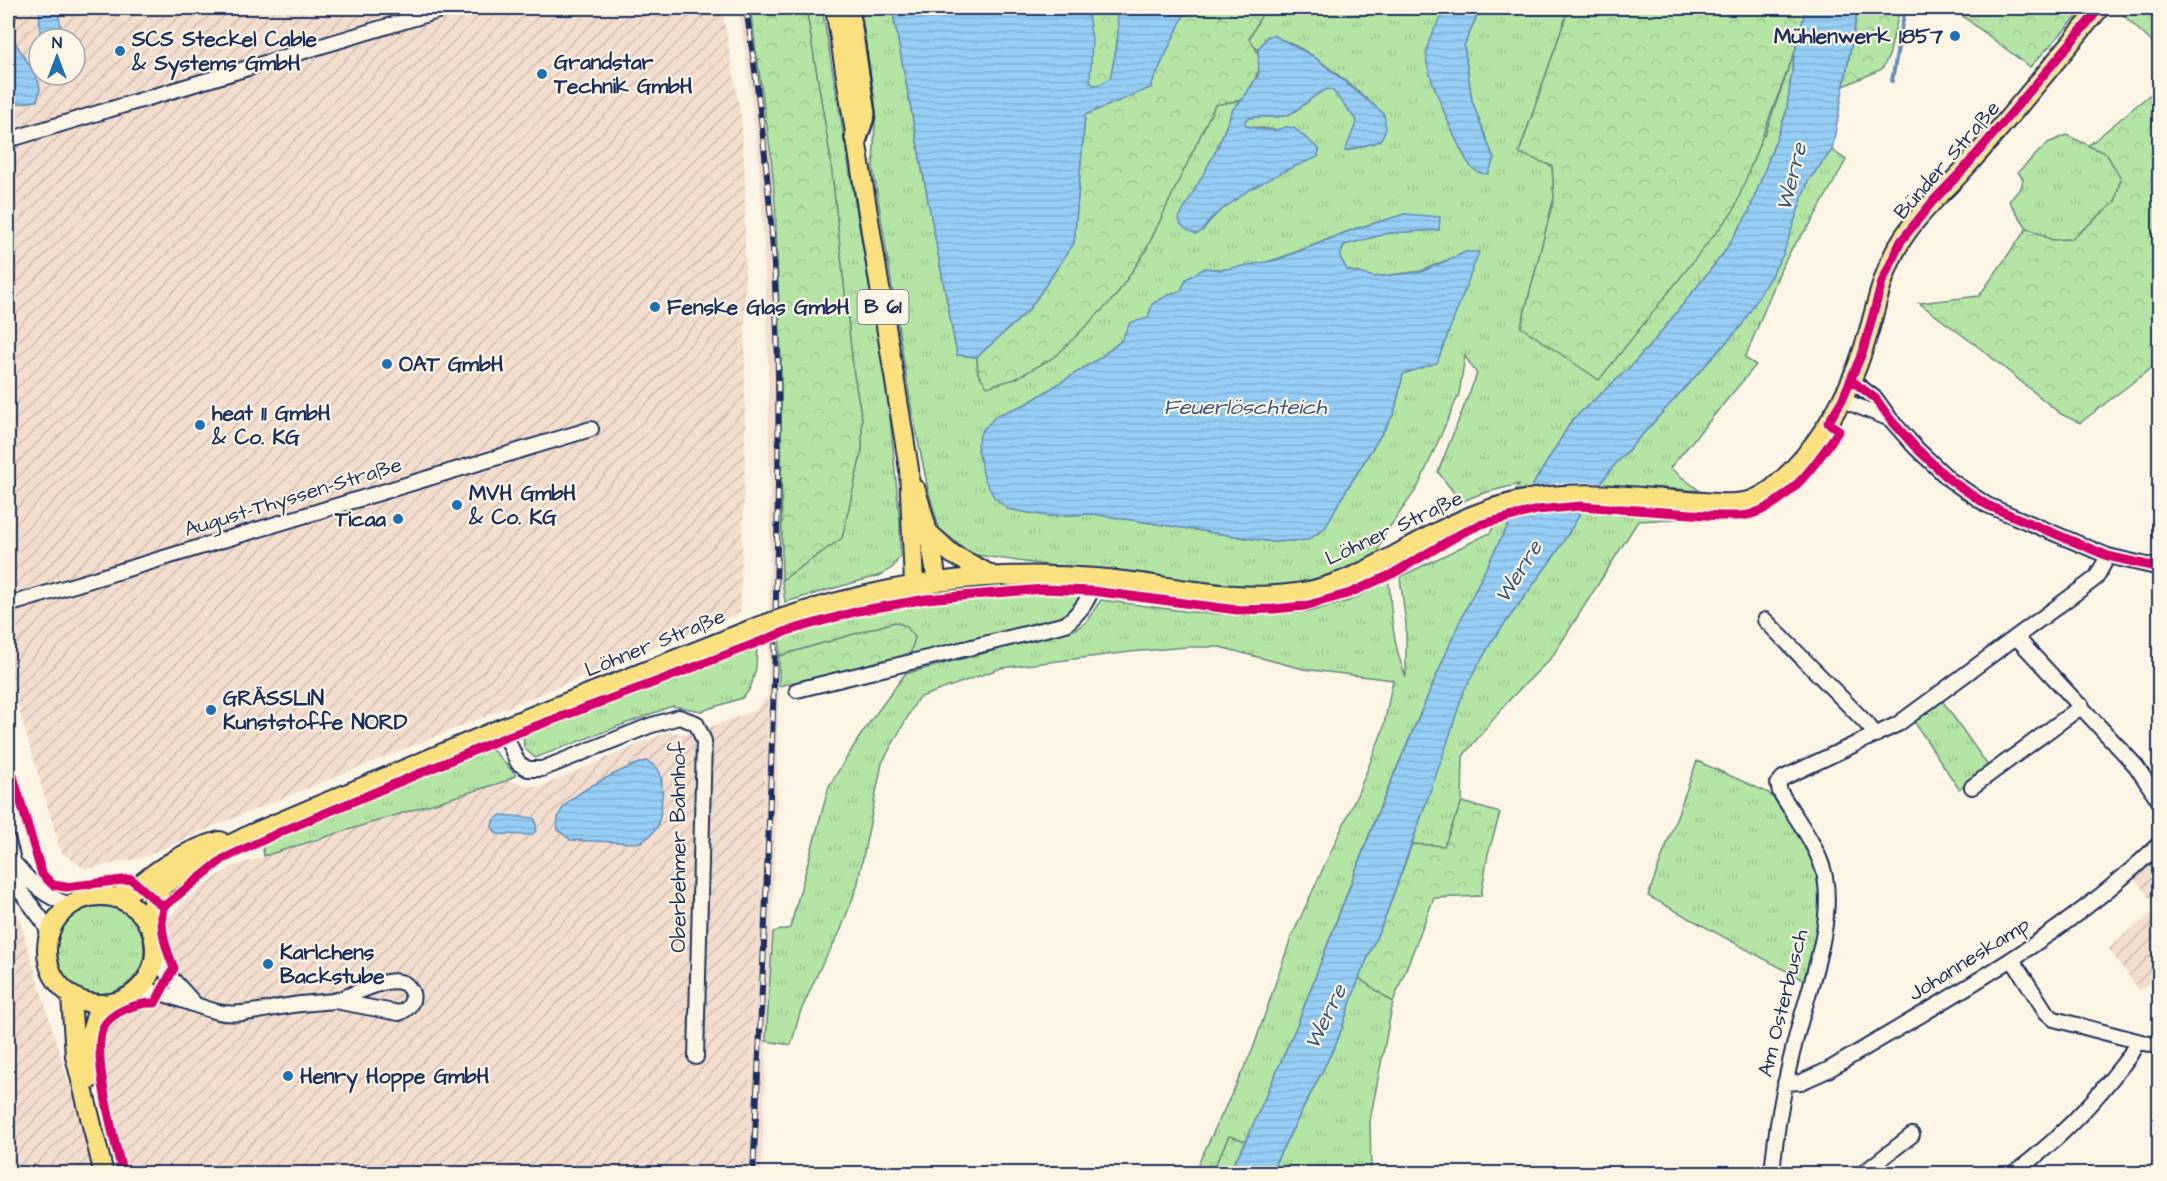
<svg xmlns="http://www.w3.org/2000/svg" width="2167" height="1181" font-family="'Architects Daughter',sans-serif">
<defs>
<pattern id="industrial-furrows" width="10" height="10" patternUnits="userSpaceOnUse" patternTransform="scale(1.5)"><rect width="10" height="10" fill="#f3ddce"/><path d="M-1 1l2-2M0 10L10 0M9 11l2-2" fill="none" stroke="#d0beb3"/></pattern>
<pattern id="grass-tufts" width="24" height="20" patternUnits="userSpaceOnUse" patternTransform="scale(1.5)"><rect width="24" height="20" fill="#b5e5a5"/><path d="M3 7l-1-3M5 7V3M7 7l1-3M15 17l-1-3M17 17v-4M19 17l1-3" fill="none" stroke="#9bc590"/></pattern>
<pattern id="forest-crowns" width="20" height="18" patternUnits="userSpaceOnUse" patternTransform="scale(1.5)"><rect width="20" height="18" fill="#b5e5a5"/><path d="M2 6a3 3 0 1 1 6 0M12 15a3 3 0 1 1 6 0" fill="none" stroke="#9bc590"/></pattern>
<pattern id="water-rules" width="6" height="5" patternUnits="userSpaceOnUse" patternTransform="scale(1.5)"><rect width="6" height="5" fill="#96cef5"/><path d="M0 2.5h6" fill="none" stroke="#81b1d4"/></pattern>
</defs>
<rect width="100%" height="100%" fill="#fcf5e5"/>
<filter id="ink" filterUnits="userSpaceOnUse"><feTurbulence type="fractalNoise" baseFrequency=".0167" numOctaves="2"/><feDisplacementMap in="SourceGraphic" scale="12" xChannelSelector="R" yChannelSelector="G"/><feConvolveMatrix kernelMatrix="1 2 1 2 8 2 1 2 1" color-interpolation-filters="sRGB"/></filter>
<g filter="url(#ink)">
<path fill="#f3ddce" d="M738 8H750L771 155 781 359 782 580 779 656 777 800 761 1174 746 1173 768 696 770 516 768 358 762 203 758 155 746 58Z"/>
<path fill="url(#industrial-furrows)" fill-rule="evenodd" d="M8 8H722L741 117 745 178V462L740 613 212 827 144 857 85 869 61 852 8 672ZM39 39H75V75H39Z
M768 696 746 1173H126L115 1130 102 1044 107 1029 117 1017 140 1007 155 1006 177 967 172 957 165 921 186 899 231 867 506 781 540 787 667 732 691 734 756 710Z
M2159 852V975L2140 991 2108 948 2158 908 2131 875Z
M8 882 81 1124 93 1173H8Z"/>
<path fill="url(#grass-tufts)" stroke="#688a82" stroke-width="1.5" fill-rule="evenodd" d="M806 8H822L888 396 900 524V556L893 567 881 575 785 602 782 580 842 538 862 450V419L854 377 830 155Z
M856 8H892L957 355 977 357 978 373 1115 297 1145 252 1215 104 1242 100 1233 109 1217 149 1180 218 1202 231C1228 194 1277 174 1318 156L1319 149 1287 127 1276 130 1246 126 1244 120C1257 113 1273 120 1287 115 1302 110 1312 94 1328 88L1333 90 1357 121 1346 151 1380 141 1384 114C1356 91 1303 38 1267 37L1258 50 1249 39 1265 8H1447L1440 20 1427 63 1449 124 1467 159H1494L1472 101 1464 46 1480 8H1569L1519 152 1552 166 1554 198 1521 326 1765 134 1795 51 1786 113 1749 212 1723 254 1653 342 1628 369 1572 420 1501 538 1459 623 1377 814 1297 1025 1246 1141 1229 1137 1211 1173H1194L1253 1049 1291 938 1358 793 1383 730 1393 680 1303 669 1220 647H1186L1130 652 1001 668 918 698 882 763 857 887 840 932 821 966 800 1013 791 1045 766 1041 773 932 790 928 829 786 862 733 905 674 1076 629 1086 622 1101 600 1191 612 1246 616 1308 612 1349 601 1389 581C1391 614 1393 646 1406 677V624L1400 577 1490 533 1519 484 1480 494 1461 502 1438 472 1477 374 1465 356 1459 394 1418 487 1384 535 1377 555 1327 577 1279 587H1238L1095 569 1060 567 970 554 939 528 928 489 911 406 873 168 875 120ZM1405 214 1439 230 1389 233 1344 245 1340 257 1347 270 1374 277 1421 271 1466 252 1403 374 1394 414 1339 502 1325 528 1308 540 1273 542 1093 514 1047 516 1008 509 996 416 1028 403 1100 358 1148 318 1170 294 1181 291 1205 268C1254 275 1306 247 1351 230 1369 224 1387 220 1405 214Z
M2066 135 2106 153 2121 178 2115 202 2072 239 2052 240 2027 228 2009 201 2021 188 2023 179 2018 172 2048 143Z
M1832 150 1846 160 1811 223 1792 248 1781 269 1745 358 1756 365 1670 468 1700 491 1651 487 1650 515 1715 517 1638 521 1552 657 1510 699 1463 756 1462 802 1444 846 1412 844 1464 690 1492 641 1557 552 1583 509 1611 469 1742 325 1798 208 1808 181Z
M1044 592H1081L1073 612C1022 636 964 643 910 655L915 637 895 622 779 656 780 637 859 616 928 603 993 595Z
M757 645 756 668 752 683 749 690 742 698 702 711 672 706 535 758 524 748 523 736Z
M1941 699 1989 767 1959 789 1913 720Z
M491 748 516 775 506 781 264 856 262 843Z
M1697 761 1769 793 1794 823 1812 853 1823 880 1819 945 1807 982 1648 896Z
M54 949a45 45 0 1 1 90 0a45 45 0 1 1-90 0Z
M1359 978 1393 1002 1370 1120 1371 1173 1270 1174 1337 1042Z"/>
<path fill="url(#forest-crowns)" stroke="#688a82" stroke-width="1.5" d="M750 8H806L830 155 854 376 862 419V450L842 538 782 580 781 359 775 203 771 155Z
M1086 8H1113C1124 23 1114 60 1110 79L1101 84 1094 85 1090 82Z
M1187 8H1265L1249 39C1270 63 1256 78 1242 100L1215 105 1145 252 1115 297 1056 356 1015 379 987 387 978 373 977 357 1028 311 1074 243 1085 115 1150 88Z
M1569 8H1806L1795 51 1734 210 1599 380 1521 327 1554 198 1552 166 1519 153Z
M1858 8H1900L1889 56 1882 69 1844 86Z
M1952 8H2085L2030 67Z
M2116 8H2159V49Z
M2159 87V362L2080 423 2061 414 1981 349 1919 303 1979 296 2027 228 2052 240 2072 239 2115 202 2121 178 2106 153 2088 146Z
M895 622 906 626 915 637 910 655 779 686V656Z
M1462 802 1500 813 1488 854 1481 896 1434 898 1393 1002 1359 978 1386 915 1412 844 1444 846Z
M1229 1136 1246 1141 1228 1173 1211 1174Z"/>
<path fill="url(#water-rules)" stroke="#658eb9" stroke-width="1.5" d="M39 8H55C61 18 60 28 64 39H41Z
M892 8H1087L1092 40 1090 82 1094 85 1101 84 1110 78C1114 60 1124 23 1113 8H1187L1150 88 1085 115 1074 243 1028 311 977 357 957 355Z
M1447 8H1480L1464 46 1472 101 1494 159 1488 174C1482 174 1477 173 1472 168 1461 156 1429 79 1427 62 1424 41 1437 25 1447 8Z
M1806 8H1858L1832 150 1808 181 1783 255 1742 325 1611 469 1583 509 1557 552 1492 641 1464 690 1447 744 1386 915 1359 978 1337 1042 1270 1173 1228 1174 1246 1141 1297 1025 1377 815 1459 623 1501 538 1572 420 1628 369 1653 342 1723 254 1749 212 1786 113 1795 51Z
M11 13 16 18 11 33C17 51 36 69 40 87 40 91 38 97 37 101L8 105V14Z
M1273 35 1313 56 1384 114 1386 129 1380 141 1345 151 1357 121 1333 91 1328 89C1312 94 1302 110 1287 115 1274 120 1257 113 1245 120L1246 126 1265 130H1276L1287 127 1294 128 1319 149 1318 157 1286 170 1249 190 1211 218 1202 231 1196 234C1189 231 1179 227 1179 218L1217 149 1233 109 1242 100 1259 74 1258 50 1267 37Z
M1405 214 1440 217 1439 230 1389 233 1344 245 1340 257 1347 270 1374 277 1421 272 1466 252H1479L1437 363 1403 374 1394 414 1339 502 1325 528 1308 540 1273 542 1093 514 1047 516 1008 509 994 497 984 478 977 445 981 432 996 416 1028 403 1100 358 1121 341 1130 323 1148 318 1152 304 1170 294 1181 291 1186 279 1205 268 1220 270 1277 260 1352 230Z
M646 761C650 763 655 766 658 769 663 777 662 788 662 797 661 818 660 835 637 843L571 840 558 830C557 824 558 816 561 811 570 793 626 767 646 761Z
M501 815 533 818 536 821V831L531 835 497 834 492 827 493 821Z"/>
<path fill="#fcf5e5" d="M1585 482 1605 483 1586 510 1546 512 1508 520 1527 488 1558 483Z"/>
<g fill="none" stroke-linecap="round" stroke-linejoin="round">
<path stroke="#658eb9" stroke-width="4" d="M1892 81 1905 8"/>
<g stroke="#1b2f5e" stroke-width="18">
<path id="minor" d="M8 140 448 8
M1851 380 1876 399 1891 420 1916 448 1950 480 1987 505 2108 556 2160 568
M1842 400 1890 419
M8 605 591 429
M1765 620 1868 725 1876 735
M2016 637 2136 766 2160 802
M797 690 1066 624C1082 610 1091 598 1095 577
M502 728 518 763 528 769H542L649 726 679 717 696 723 704 741 696 1057
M1972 787 2082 706
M8 841 21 892 43 921 49 934
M16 865C33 885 44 897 71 905
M154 959 194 1003
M2012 959 2046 1012 2054 1019 2160 1047
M139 989C168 992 190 1005 218 1012 238 1017 266 1009 287 1006 302 1003 317 1003 333 1001 351 998 396 968 409 988 417 998 410 1009 399 1013L335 1001
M1785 1083 1801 1082 1828 1070C1942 1001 2064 938 2160 843
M1772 1174C1776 1126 1785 1080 1797 1034 1809 988 1834 924 1825 877 1820 849 1795 817 1780 792L1778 783 1783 778 1898 724 2096 578 2108 556
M1862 1174 1912 1135
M2013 1174C2051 1146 2084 1113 2113 1077 2122 1065 2132 1056 2136 1042"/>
</g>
<g stroke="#1b2f5e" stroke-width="22">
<path id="major" d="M835 8 909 469 914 584
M916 490C925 521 934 549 936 581
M929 533 952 554 991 575
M786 617C891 584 986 569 1096 578 1163 583 1229 603 1297 593 1353 585 1401 549 1451 525 1482 510 1517 499 1551 496 1597 491 1643 498 1688 501 1709 502 1732 506 1752 500 1760 497 1767 493 1773 488 1814 454 1848 398 1864 347 1876 311 1881 273 1901 241 1918 213 1944 192 1965 168 2012 116 2055 61 2100 8
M47 950a54 54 0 1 1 108 0a54 54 0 1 1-108 0Z
M115 898C135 891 146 878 163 867 181 855 200 846 220 841
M147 923 153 899 164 885 209 855 251 834 502 728 757 627
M71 996 75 1056 104 1174
M89 1080 90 1035 96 1015 108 1004"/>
</g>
<g stroke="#1b2f5e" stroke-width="26">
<path id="highway" d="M848 8 864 114 856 138"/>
</g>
<use href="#minor" stroke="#fcf5e5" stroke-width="14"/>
<use href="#major" stroke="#fbe080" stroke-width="18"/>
<use href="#highway" stroke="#fbe080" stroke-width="21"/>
<g stroke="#1b2f5e" stroke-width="6">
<path id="rail" d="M746 8C761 106 772 206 776 305 781 419 777 532 775 646 770 822 762 998 753 1174"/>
</g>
<use href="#rail" stroke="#fcf5e5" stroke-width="4" stroke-dasharray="11" stroke-linecap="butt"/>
<g stroke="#1b2f5e" stroke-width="22" stroke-linecap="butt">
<path id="major-bridge" d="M757 627 786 617"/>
</g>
<use href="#major-bridge" stroke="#fbe080" stroke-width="18"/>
<g stroke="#fcf5e5" stroke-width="13">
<path id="cycleway" d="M1851 380 1876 399 1891 420 1916 448 1950 480 1987 505 2108 556 2160 568
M8 759 42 874 53 885 66 887 131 879 163 907
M123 1174C115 1144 91 1054 103 1028 110 1012 138 1002 155 1003L174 968C166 950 159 927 163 907L223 859 278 833 506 737 661 680 787 631 858 611 926 599 1043 589 1093 591 1237 610 1274 609 1305 606 1350 593 1392 574 1462 533 1482 524 1537 510 1580 506 1720 516C1731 516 1742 517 1752 514 1790 502 1818 461 1839 430L1828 423 1842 400 1863 351 1882 282 1901 241 1933 201 1963 170 2100 8"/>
</g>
<use href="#cycleway" stroke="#d6006c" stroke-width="9"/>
</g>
</g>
<g fill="#1f6fb2" stroke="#fcf5e5" stroke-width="2">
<circle cx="1955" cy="36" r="6"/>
<circle cx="120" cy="51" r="6"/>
<circle cx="542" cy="74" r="6"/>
<circle cx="655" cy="307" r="6"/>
<circle cx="387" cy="364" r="6"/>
<circle cx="200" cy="425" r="6"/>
<circle cx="457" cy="505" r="6"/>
<circle cx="398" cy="519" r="6"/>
<circle cx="211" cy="710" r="6"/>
<circle cx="268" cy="964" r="6"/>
<circle cx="288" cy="1076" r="6"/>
</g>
<g text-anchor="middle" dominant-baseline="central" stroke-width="4.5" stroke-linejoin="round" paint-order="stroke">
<rect fill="#fcf5e5" stroke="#5e6a86" stroke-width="1.5" x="857.5" y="290" width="51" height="34" rx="4.5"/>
<g font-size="20" font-weight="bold" fill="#1b2f5e">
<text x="883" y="307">B 61</text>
</g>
<g font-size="21" font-weight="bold" fill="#1b2f5e" stroke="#fcf5e5" text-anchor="start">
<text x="1943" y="36" text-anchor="end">Mühlenwerk 1857</text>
<text x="132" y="39">SCS Steckel Cable<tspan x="132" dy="24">&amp; Systems GmbH</tspan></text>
<text x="554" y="62">Grandstar<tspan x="554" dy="24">Technik GmbH</tspan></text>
<text x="667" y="307">Fenske Glas GmbH</text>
<text x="399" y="364">OAT GmbH</text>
<text x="212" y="413">heat 11 GmbH<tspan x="212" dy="24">&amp; Co. KG</tspan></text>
<text x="469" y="493">MVH GmbH<tspan x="469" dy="24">&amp; Co. KG</tspan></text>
<text x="386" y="519" text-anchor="end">Ticaa</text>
<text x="223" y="698">GRÄSSLIN<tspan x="223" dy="24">Kunststoffe NORD</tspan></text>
<text x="280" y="952">Karlchens<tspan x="280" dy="24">Backstube</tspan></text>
<text x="300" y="1076">Henry Hoppe GmbH</text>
</g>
<g font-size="21" fill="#1b2f5e" stroke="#fcf5e5">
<text transform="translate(1947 160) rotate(-49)">Bünder Straße</text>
<text transform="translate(293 497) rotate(-17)">August-Thyssen-Straße</text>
<text transform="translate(1394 528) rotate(-25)">Löhner Straße</text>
<text transform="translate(655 643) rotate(-22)">Löhner Straße</text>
<text transform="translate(678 847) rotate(-90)">Oberbehmer Bahnhof</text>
<text transform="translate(1969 959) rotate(-32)">Johanneskamp</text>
<text transform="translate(1783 1003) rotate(-76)">Am Osterbusch</text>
</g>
<g font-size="22" font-style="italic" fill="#3a5784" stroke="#fcf5e5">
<text transform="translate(1792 177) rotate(-76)">Werre</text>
<text x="1245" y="407">Feuerlöschteich</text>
<text transform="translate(1519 572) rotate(-58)">Werre</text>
<text transform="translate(1326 1017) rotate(-64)">Werre</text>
</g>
</g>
<rect width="2167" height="1181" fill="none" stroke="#fcf5e5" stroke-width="30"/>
<rect x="15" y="15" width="2137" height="1151" fill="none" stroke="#1b2f5e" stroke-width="2" filter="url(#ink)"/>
<g transform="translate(57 57)"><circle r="28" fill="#fcf5e5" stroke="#a2a6af" stroke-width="1.5"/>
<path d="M0-4.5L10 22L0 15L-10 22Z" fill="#1f6fb2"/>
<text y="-9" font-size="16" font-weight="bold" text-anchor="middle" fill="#1b2f5e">N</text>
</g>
</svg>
